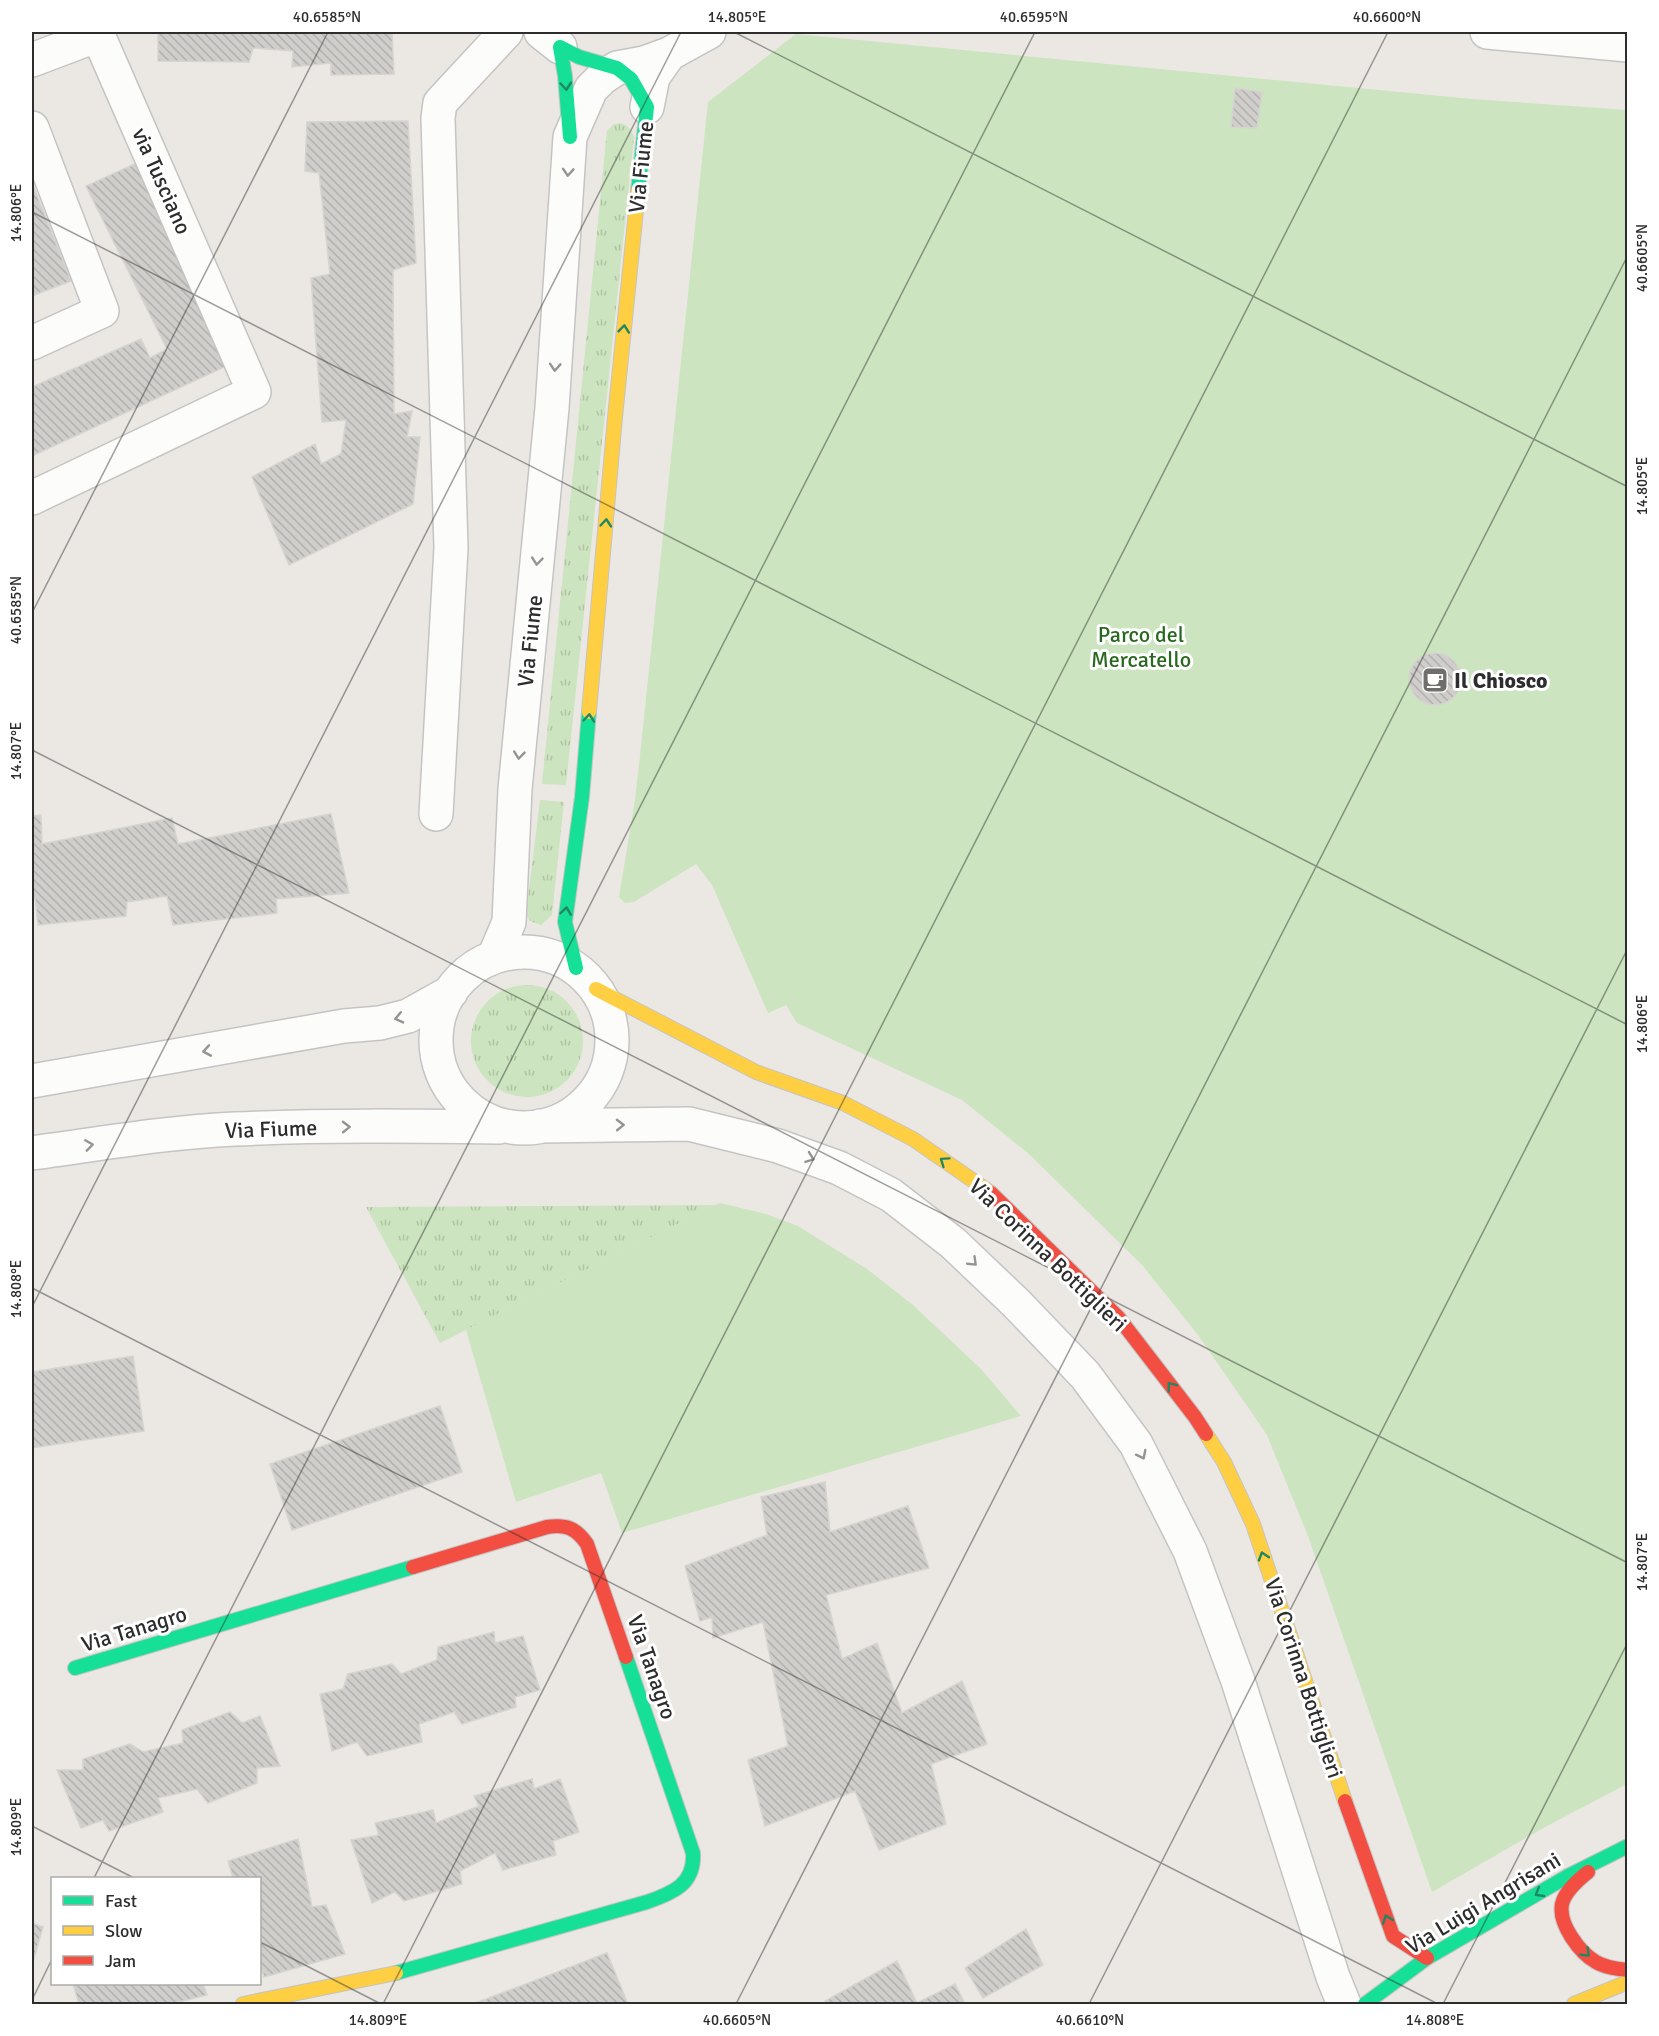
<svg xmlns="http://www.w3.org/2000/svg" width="1659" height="2036" font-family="Signika,sans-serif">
<defs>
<pattern id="grass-tufts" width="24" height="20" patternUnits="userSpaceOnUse" patternTransform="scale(1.5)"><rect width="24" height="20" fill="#cce4bf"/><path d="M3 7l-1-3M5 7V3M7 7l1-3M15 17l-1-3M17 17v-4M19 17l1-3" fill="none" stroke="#b0c4a4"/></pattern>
<pattern id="building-back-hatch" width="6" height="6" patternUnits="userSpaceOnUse" patternTransform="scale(1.5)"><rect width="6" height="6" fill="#d0cecb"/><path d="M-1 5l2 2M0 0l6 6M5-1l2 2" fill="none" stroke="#b3b1af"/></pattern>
</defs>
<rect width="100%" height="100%" fill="#ebe8e4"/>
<path fill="url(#grass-tufts)" d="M620 123C628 125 631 129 634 137L566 785 542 784 607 131 614 124Z
M540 800 564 802 552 915 541 925 530 921 526 914Z
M471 1041a56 56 0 1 1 112 0a56 56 0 1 1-112 0Z
M716 1205 440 1343 366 1207Z"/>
<path fill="#cce4bf" d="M796 34 1472 99 1627 110V1784L1545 1827 1432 1892 1308 1536 1267 1435 1198 1335 1143 1266 1029 1154 962 1100 797 1023 786 1005 768 1013 712 885 696 864 634 902 625 903 619 897 635 800 640 756 708 102Z
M720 1203 766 1214 798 1226 867 1269 913 1305 981 1369 1021 1416 622 1533 601 1473 516 1502 466 1330Z"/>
<path fill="url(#building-back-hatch)" stroke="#d6d4d0" stroke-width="1.5" d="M158 32H392L394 74 331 75V63L292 67 293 51 253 48 249 62 158 61Z
M1235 88 1262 92 1257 128 1231 127Z
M408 121 416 263 393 270 394 414 412 411 407 437H420L413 504 289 565 252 477 315 444 321 464 341 454 346 420 322 422 311 278 330 274 319 173 305 171 307 122Z
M139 162 233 363 32 456V387L141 339 150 358 167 349 86 186Z
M32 183 71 281 32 296Z
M1409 679a26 26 0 1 1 52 0a26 26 0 1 1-52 0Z
M331 814 349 893 276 899 277 913 173 925 167 896 127 902 126 916 38 925 35 898 32 899V816L41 815 42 844 172 818 178 844Z
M133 1356 144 1431 32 1448V1372Z
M440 1406 462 1472 292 1530 270 1464Z
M825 1482 830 1532 908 1506 929 1568 826 1595 842 1659 877 1643 902 1713 962 1681 987 1744 931 1764 946 1824 879 1850 855 1791 765 1826 748 1760 788 1746 763 1622 713 1638 712 1617 700 1621 685 1566 767 1535 761 1497Z
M494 1632 495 1643 523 1636 540 1690 515 1697 516 1707 462 1724 454 1712 419 1724 422 1742 367 1756 357 1742 332 1751 320 1694 343 1689 348 1674 392 1664 401 1674 437 1660 438 1647Z
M230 1712 242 1723 260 1716 280 1766 257 1768V1783L208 1803 197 1789 158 1798 163 1812 109 1831 103 1820 81 1828 57 1770H83V1759L130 1744 143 1752 183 1743 182 1730Z
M532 1779 534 1789 560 1779 579 1832 553 1841 556 1855 503 1870 495 1853 460 1871 462 1884 404 1901 395 1892 372 1903 351 1840 379 1835 375 1823 433 1810 436 1823 479 1806 474 1796Z
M298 1839 312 1907 326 1905 345 1954 264 1977 260 1964V1878H233L228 1861Z
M32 1923 43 1927 32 1966Z
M1026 1929 1043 1965 983 1998 965 1968Z
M607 1953 628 2004H473Z
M897 1961 917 2003 955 1984 965 2004H827L825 2001Z
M73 1984H203L207 1995 171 2004H79Z"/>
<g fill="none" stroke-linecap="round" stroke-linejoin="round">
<g stroke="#c5c4c4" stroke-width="36">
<path id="street" d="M541 32 560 47
M1487 32 1628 45
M669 54 709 32
M32 60 98 35 254 392 32 498
M32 128 102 311 32 343
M436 814 451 548 438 118 440 103 506 32
M436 1040a88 88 0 1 1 176 0a88 88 0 1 1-176 0Z
M494 957 509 922 515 789 552 408 570 137 591 89 602 78 617 68 644 63 669 54 653 77 647 107
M32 1081 344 1026 380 1023 408 1016 451 992
M540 1126 689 1124 778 1146 839 1168 891 1195 953 1243 1016 1303 1085 1375 1136 1444 1190 1551 1238 1681 1333 1977 1344 2004
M32 1153C99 1144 167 1132 235 1129 323 1125 411 1126 499 1127"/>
</g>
<g stroke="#c5c4c4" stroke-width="16">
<path id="fast" d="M570 137 565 76 560 47 579 57 617 68 631 79 647 107 638 191
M576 968 565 922 582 797 589 712
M75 1668 413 1567
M396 1973 647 1902C673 1893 695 1884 693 1853L626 1657
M1365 2004 1427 1958 1568 1876 1628 1846"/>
</g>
<g stroke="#c5c4c4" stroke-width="16">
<path id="slow" d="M589 712 615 417 638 191
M596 989 756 1072 843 1103 913 1139 991 1193
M1206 1434 1224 1462 1253 1524 1345 1801
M243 2004 396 1973
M1574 2004 1628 1982"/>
</g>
<g stroke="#c5c4c4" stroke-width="16">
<path id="jam" d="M991 1193 1118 1317 1195 1417 1206 1434
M413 1567 547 1527C566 1524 576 1528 587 1544L626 1657
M1345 1801 1393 1936 1427 1958
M1588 1872C1578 1880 1565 1891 1562 1904 1558 1924 1580 1953 1596 1962 1606 1968 1618 1969 1628 1970"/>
</g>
<use href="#street" stroke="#fcfcfb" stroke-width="33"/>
<use href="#fast" stroke="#16e098" stroke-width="14"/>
<use href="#slow" stroke="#ffcf43" stroke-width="14"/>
<use href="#jam" stroke="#f24e42" stroke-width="14"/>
</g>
<defs><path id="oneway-chevron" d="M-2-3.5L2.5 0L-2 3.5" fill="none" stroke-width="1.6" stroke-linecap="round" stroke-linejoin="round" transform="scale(1.5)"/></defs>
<g stroke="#228662">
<use href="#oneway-chevron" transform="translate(566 86) rotate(85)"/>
<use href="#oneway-chevron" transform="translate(624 329) rotate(-84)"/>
<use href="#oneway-chevron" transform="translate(606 523) rotate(-85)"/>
<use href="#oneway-chevron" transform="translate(589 718) rotate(-85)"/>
<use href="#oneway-chevron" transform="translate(566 911) rotate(-82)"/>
<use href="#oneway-chevron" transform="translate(944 1161) rotate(-145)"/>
<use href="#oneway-chevron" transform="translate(1171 1386) rotate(-128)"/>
<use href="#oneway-chevron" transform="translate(1263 1556) rotate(-108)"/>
<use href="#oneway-chevron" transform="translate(1539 1893) rotate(150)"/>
<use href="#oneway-chevron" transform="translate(1387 1919) rotate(-110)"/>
<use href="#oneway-chevron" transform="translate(1586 1953) rotate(44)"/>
</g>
<g stroke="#949494">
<use href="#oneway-chevron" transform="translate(568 172) rotate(94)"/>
<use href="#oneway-chevron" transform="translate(555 367) rotate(94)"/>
<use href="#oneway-chevron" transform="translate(537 561) rotate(96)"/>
<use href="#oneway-chevron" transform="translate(519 755) rotate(96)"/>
<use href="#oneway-chevron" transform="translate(399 1018) rotate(167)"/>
<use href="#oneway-chevron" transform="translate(207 1051) rotate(170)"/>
<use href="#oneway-chevron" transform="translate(620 1125) rotate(-1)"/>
<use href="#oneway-chevron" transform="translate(346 1127) rotate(-1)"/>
<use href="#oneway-chevron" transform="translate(89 1145) rotate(-8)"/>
<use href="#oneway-chevron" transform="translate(810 1158) rotate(20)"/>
<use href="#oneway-chevron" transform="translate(973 1262) rotate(44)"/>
<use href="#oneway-chevron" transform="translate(1142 1455) rotate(63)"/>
</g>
<path fill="none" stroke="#2d2d2d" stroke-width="1.5" stroke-opacity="0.45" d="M734 32 1628 487M32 212 1628 1025M32 613 328 32M32 750 1628 1563M32 1288 1438 2004M32 1307 681 32M32 1826 134 1878M94 1878 1035 32M260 1942 381 2004M32 2000 52 1959M383 2004 1388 32M736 2004 1628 255M1089 2004 1628 948M1443 2004 1628 1642"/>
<defs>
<g id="cafe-square" transform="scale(1.35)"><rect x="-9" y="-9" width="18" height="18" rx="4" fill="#706e6d" stroke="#fff"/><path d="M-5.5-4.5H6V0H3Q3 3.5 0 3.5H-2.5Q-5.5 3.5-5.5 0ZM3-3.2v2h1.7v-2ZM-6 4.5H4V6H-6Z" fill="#fff"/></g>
</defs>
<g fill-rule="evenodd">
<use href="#cafe-square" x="1435" y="680"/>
</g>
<g text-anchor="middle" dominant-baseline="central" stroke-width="6" stroke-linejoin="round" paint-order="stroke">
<g font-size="22" fill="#2d2d2d" stroke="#fff">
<text transform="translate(641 167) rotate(-84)">Via Fiume</text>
<text transform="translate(162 181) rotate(66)">via Tusciano</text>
<text transform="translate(530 641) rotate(-84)">Via Fiume</text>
<text transform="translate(271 1129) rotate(-2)">Via Fiume</text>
<text transform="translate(1048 1255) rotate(44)">Via Corinna Bottiglieri</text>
<text transform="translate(134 1629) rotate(-17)">Via Tanagro</text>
<text transform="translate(652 1667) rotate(71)">Via Tanagro</text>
<text transform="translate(1304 1678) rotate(72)">Via Corinna Bottiglieri</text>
<text transform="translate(1483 1903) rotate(-31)">Via Luigi Angrisani</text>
</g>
<g font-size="22" fill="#29691f" stroke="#fff">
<text x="1141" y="634">Parco del<tspan x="1141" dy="25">Mercatello</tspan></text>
</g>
<g font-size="22" font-weight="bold" fill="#2d2d2d" stroke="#fff" text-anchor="start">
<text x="1454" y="680">Il Chiosco</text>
</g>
</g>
<rect width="1659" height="2036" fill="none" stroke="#ffffff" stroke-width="66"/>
<rect x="51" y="1877" width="210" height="108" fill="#ffffff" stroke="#ababab" stroke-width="1.5"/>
<rect x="63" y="1896" width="30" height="9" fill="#16e098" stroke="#ababab" stroke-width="1.5"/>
<text x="105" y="1907" font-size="18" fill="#2d2d2d">Fast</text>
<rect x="63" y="1926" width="30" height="9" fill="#ffcf43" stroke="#ababab" stroke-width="1.5"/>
<text x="105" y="1937" font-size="18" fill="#2d2d2d">Slow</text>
<rect x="63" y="1956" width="30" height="9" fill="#f24e42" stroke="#ababab" stroke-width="1.5"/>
<text x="105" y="1967" font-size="18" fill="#2d2d2d">Jam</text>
<rect x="33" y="33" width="1593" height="1970" fill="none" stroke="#2d2d2d" stroke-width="2"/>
<g font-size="15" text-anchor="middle" fill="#2d2d2d">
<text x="327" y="22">40.6585°N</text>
<text x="737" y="22">14.805°E</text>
<text x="1034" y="22">40.6595°N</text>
<text x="1387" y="22">40.6600°N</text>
<text transform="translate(16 213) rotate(-90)" y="5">14.806°E</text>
<text transform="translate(1642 258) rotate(-90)" y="5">40.6605°N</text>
<text transform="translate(1642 486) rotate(-90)" y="5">14.805°E</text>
<text transform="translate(16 610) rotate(-90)" y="5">40.6585°N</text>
<text transform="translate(16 751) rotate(-90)" y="5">14.807°E</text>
<text transform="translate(1642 1024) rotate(-90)" y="5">14.806°E</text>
<text transform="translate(16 1289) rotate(-90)" y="5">14.808°E</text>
<text transform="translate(1642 1562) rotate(-90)" y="5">14.807°E</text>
<text transform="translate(16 1827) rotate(-90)" y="5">14.809°E</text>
<text x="378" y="2025">14.809°E</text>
<text x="737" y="2025">40.6605°N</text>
<text x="1090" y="2025">40.6610°N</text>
<text x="1435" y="2025">14.808°E</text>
</g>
</svg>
